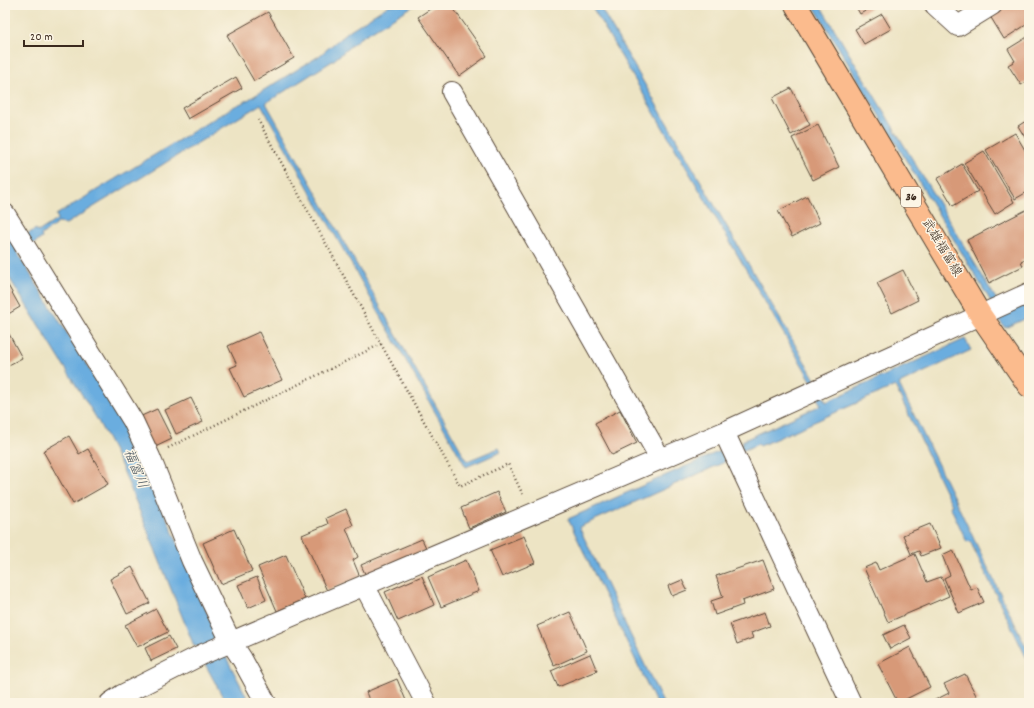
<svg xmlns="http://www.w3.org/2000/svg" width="1034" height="708" font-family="Dekko,'Klee One',sans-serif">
<rect width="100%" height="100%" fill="#fcf5e5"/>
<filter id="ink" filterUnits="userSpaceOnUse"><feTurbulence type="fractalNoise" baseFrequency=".025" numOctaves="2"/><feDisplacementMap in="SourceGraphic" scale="8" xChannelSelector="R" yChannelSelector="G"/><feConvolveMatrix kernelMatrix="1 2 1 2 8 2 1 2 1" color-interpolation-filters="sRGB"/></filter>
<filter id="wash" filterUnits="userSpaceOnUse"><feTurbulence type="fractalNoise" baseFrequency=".012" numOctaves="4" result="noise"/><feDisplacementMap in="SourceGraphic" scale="16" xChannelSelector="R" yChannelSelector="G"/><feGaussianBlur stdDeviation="0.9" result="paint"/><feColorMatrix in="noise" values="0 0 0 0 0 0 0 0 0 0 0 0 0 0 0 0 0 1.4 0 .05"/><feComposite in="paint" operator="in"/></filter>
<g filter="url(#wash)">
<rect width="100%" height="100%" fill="#ede4c4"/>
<path fill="#6aaddf" stroke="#526c7e" d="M388 5H415L360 38 334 60 266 103 467 461 499 448 501 452 466 467 261 104 66 224 58 223 41 235 42 238 32 245 16 251 124 425 142 460 217 635 211 644 224 653 250 703H226L204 662 201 647 194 646 121 465 97 419 5 271V233L26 235 36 229 38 232 58 219 56 215 233 107 246 101 319 56 350 30 388 6Z
M591 5H599L816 381 826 402 965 339 971 350 899 384 1029 653V663L970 541 967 542 950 506 952 505 895 386 760 446 758 444 724 459 725 462 579 527 663 703H656L568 519 720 451 722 454 743 444 742 441 821 405 817 398 812 382Z
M813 5H820L998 302H1029V317L1005 328 997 317 999 315Z"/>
<g id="blocks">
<path fill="#d79978" d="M436 5H451L487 56 459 76 418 17Z
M855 5H876L860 14Z
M1007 5H1029V23L1004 39 990 16Z
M268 12 294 58 254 81 227 35Z
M882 14 891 29 864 44 855 29Z
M1029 36V83L1028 81 1021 85 1008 65 1015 61 1008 49Z
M236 77 242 88 188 119 182 108Z
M791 88 810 125 791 135 772 98Z
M1029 119V144L1018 126Z
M818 125 839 167 813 180 792 138Z
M1015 133 1029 157V191L1015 199 986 150Z
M984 151 1014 202 995 214 964 163Z
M962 164 978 191 953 206 937 179Z
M807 196 820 223 792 237 778 211Z
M1028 209 1029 212V257L1021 261 1023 266 989 283 967 240Z
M903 270 918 300 892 313 877 283Z
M5 280 20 307 5 316Z
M259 332 282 380 244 397 230 368 237 365 228 346Z
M9 334 22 358 5 367V336Z
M191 398 203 422 176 434 165 410Z
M157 409 172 439 151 449 137 418Z
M620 410 637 443 612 455 595 423Z
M69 436 79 454 88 449 108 484 73 504 43 451Z
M497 492 506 512 469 528 461 508Z
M346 509 353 525 346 528 358 557 353 560 360 577 327 591 302 535 328 524 326 518Z
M930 524 941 548 921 556 919 551 911 554 903 535Z
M234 529 252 571 221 584 203 543Z
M524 536 535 563 502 577 490 550Z
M422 539 427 550 366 576 361 565Z
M953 550 971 590 977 587 984 602 959 613 944 578 950 575 942 555Z
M915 554 927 582 941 577 949 596 888 622 864 568 876 563 879 570Z
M286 555 305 599 277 611 258 567Z
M466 560 479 591 441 607 428 577Z
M763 560 774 589 742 601 743 605 715 615 711 601 723 597 716 576Z
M132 567 150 603 127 614 110 579Z
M422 576 434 605 398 621 385 592Z
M257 577 266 600 248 608 238 585Z
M682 580 687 590 672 596 668 586Z
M156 609 168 632 137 647 125 625Z
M570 612 587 651 554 666 537 626Z
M765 612 770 626 751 633 753 638 737 644 730 624Z
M904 625 911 638 890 649 883 635Z
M169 636 176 649 151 661 145 648Z
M910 647 930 687 898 703 878 664Z
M590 654 597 671 558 687 551 671Z
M965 674 979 701 974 703H929L949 693 944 684Z
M397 679 407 703H370L366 692Z"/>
</g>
</g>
<g filter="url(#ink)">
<use href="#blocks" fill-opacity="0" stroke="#564637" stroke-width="1"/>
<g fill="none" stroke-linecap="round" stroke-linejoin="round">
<g stroke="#564637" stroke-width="22">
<path id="street" d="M935 5 958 26 992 5
M452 92 660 458
M5 214 133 421 150 457 192 561 231 642 242 659 266 703
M724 432 851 703
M364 585 426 703
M110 703 122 695 203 654 724 432 1029 293"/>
</g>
<g stroke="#564637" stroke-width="24">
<path id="primary" d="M796 5 981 316 1029 386"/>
</g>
<path stroke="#564637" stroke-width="2.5" stroke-dasharray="1 3" stroke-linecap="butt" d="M381 344 460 486 508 464 524 497
M168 448 381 344 258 120"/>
<use href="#street" stroke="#fff" stroke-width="20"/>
<use href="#primary" stroke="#fbbb8d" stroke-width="22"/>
</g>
</g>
<g text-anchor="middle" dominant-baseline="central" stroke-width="3" stroke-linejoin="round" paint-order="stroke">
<rect fill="#fcf5e5" stroke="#75675a" stroke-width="1" x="901" y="187" width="20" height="20" rx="3"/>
<g font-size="12" font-weight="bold" fill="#3b2a1e">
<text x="911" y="197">36</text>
</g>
<g font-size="13" fill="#3b2a1e" stroke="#fcf5e5">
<text transform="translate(941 248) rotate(59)">武雄福富線</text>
</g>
<g font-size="14" font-style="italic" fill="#4b5862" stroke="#fcf5e5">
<text transform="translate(135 469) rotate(68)">福富川</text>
</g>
</g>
<rect width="1034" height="708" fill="none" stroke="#fcf5e5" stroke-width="20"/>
<path d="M24 40v6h59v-6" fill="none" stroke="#3b2a1e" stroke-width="2"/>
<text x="30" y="40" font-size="12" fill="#3b2a1e" stroke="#fcf5e5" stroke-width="3" paint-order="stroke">20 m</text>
</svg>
